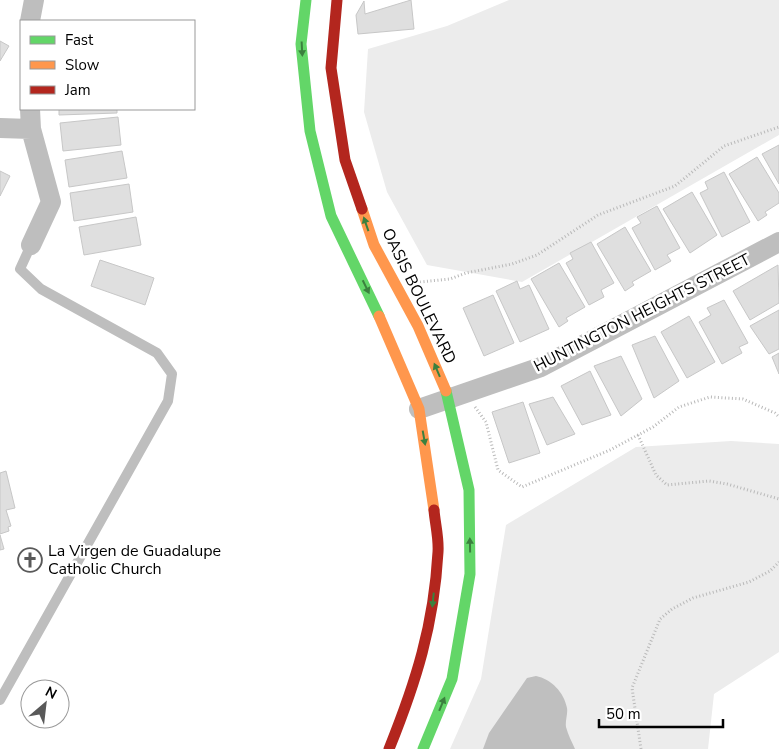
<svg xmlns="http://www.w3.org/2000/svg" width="779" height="749" font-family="'Nunito Sans',sans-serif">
<rect width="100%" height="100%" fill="#fff"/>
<path fill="#ececec" d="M509 0H779V135L522 282 427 265 387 192 364 112 368 49 447 26Z
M731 441 779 444V652L714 694 708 749H450L481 679 506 525 636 447Z"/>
<path fill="#bfbfbf" d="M536 676C551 679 564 692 567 708 568 714 565 721 566 727 568 735 572 742 575 749H483L489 733 527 678Z"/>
<path fill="#dfdfdf" stroke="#c7c7c7" d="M411 0 414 29 358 34 356 15 364 1 365 14Z
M0 41 9 46 0 61Z
M59 109H117V113L59 115Z
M118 117 121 145 63 151 60 123Z
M779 145V184L762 154Z
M122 151 127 178 69 187 65 160Z
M757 157 779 193V203L765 212 767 215 758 221 729 174Z
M0 171 10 176 0 196Z
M724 172 750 222 722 237 700 193 708 189 705 182Z
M129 184 133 212 74 221 70 193Z
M692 192 717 235 690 253 663 209Z
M657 206 680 248 667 255 671 261 655 270 632 228 641 223 637 217Z
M136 217 141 245 84 255 79 227Z
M625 227 651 271 632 282 634 285 625 291 597 244Z
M591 242 614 283 601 290 604 297 589 305 566 263 573 259 570 253Z
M100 260 154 278 145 305 91 286Z
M559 263 585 307 566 318 568 321 559 327 531 279Z
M778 265 779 303 750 320 733 291Z
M517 281 520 289 529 285 549 329 520 342 496 291Z
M493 295 514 343 484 356 463 308Z
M724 300 748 343 739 347 742 353 722 364 699 322 711 315 707 308Z
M779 310V349L769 354 750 326Z
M689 316 715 362 687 378 661 332Z
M655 336 679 381 654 398 632 345Z
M779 353V374L772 357Z
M621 356 642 399 621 416 594 366Z
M590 371 611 415 582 425 561 386Z
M553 397 575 434 547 445 529 404Z
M523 402 540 453 509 463 492 412Z
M6 471 15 508 6 510 11 526 8 527 9 531 0 534V473Z
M0 535 4 549 0 550Z"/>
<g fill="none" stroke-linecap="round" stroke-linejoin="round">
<path stroke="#b9b9b9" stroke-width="3" stroke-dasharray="1 2.5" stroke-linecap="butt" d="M420 282 450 279 466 273 512 264 537 255 598 215 675 186 724 146 779 127
M475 407 486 422 498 470 522 487 610 450 653 427 679 407 710 397 743 399 775 413 779 417
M638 435 656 475 667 485 709 481 727 484 779 499
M641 749 632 688 660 619 672 609 693 598 749 582 770 571 779 562"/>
<path stroke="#bebebe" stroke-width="10" d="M0 700 168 401 172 374 157 353 41 289 20 269 31 245"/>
<path stroke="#bebebe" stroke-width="20" d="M30 21 34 0
M30 109 31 129 51 202 31 245
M0 128 31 129
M419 409 541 367 779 242"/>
<path stroke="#63d668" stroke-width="11" d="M306 0 301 44 310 131 331 216 379 316
M423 749 452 679 470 574 469 490 446 391"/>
<path stroke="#ff974d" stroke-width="11" d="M362 209 374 245 418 326 446 391
M379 316 419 409 434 510"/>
<path stroke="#b3261e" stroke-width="11" d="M337 0 331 68 345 160 362 209
M389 749C416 682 434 625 438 552 439 538 435 523 434 510"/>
</g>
<defs><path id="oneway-solid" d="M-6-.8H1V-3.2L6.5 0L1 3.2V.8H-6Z" transform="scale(1.25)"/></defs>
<g fill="#3b803e">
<use href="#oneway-solid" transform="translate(302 49) rotate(87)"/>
<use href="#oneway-solid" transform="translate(366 224) rotate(-109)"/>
<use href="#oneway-solid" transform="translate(366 287) rotate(64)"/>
<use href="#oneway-solid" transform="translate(437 370) rotate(-113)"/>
<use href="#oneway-solid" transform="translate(424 438) rotate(80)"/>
<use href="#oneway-solid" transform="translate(470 545) rotate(-91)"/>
<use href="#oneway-solid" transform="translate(433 600) rotate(96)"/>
<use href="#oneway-solid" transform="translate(442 704) rotate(-68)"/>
</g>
<defs>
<g id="church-ring" transform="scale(1.25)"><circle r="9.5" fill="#fff" stroke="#595959" stroke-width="1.5"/><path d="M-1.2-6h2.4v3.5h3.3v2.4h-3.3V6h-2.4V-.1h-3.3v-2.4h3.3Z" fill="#595959"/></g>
</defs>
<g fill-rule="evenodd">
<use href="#church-ring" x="30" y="560"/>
</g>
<g text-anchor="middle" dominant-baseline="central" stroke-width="5" stroke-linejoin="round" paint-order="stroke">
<g font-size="16" fill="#000" stroke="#fff">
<text transform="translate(419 296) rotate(64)">OASIS BOULEVARD</text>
<text transform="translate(642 313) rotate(-27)">HUNTINGTON HEIGHTS STREET</text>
</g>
<g font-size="16" fill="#000" stroke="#fff" text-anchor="start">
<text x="48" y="551">La Virgen de Guadalupe<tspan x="48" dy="18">Catholic Church</tspan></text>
</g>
</g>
<rect x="20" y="20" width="175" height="90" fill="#ffffff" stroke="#999999"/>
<rect x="30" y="36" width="25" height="8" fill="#63d668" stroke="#999999"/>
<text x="65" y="45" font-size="15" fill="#000000">Fast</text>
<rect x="30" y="61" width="25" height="8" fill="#ff974d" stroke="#999999"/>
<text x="65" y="70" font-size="15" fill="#000000">Slow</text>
<rect x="30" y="86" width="25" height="8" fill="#b3261e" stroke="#999999"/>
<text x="65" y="95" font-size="15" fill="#000000">Jam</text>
<g transform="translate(45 704) rotate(28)"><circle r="24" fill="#ffffff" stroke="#999999"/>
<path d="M0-4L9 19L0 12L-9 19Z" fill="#595959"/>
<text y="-8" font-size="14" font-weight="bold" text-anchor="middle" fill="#000000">N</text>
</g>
<path d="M599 719v8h124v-8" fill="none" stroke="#000000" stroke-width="2.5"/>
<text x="606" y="719" font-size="15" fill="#000000" stroke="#ffffff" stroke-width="4" paint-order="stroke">50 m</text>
</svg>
